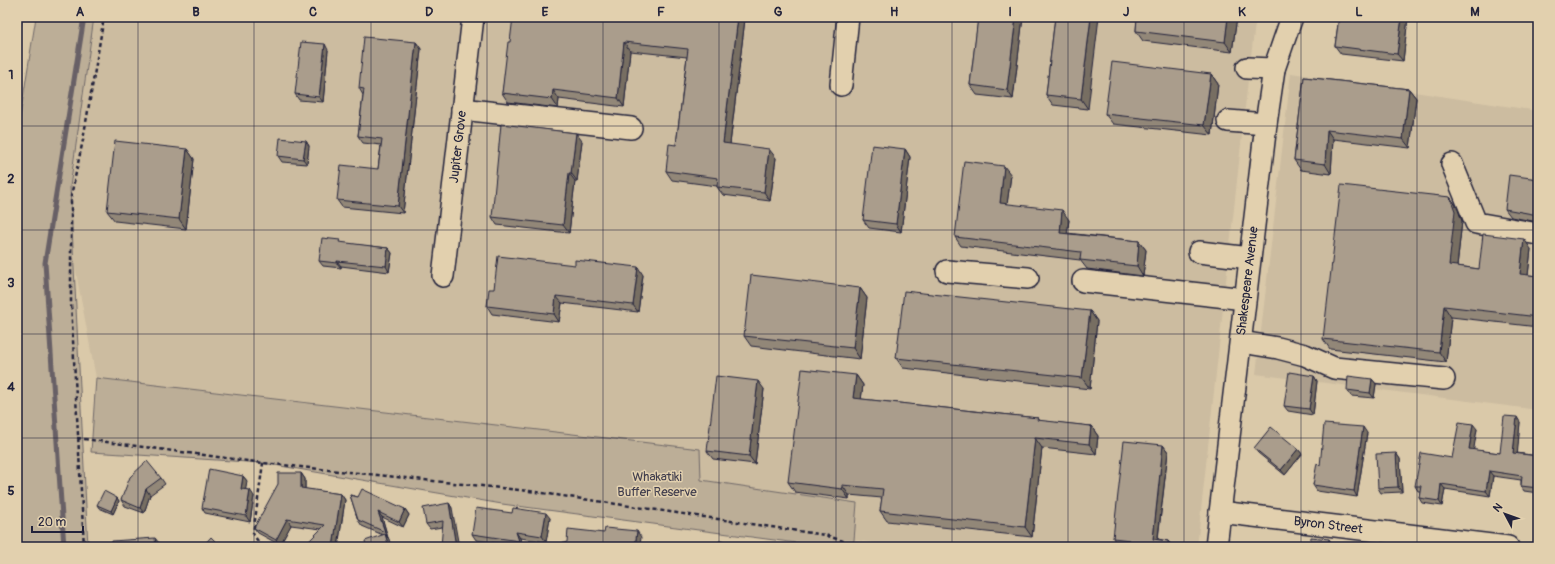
<svg xmlns="http://www.w3.org/2000/svg" width="1555" height="564" font-family="Pangolin,sans-serif">
<rect width="100%" height="100%" fill="#dac9a9"/>
<filter id="ink" filterUnits="userSpaceOnUse"><feTurbulence type="fractalNoise" baseFrequency=".025" numOctaves="2"/><feDisplacementMap in="SourceGraphic" scale="8" xChannelSelector="R" yChannelSelector="G"/><feConvolveMatrix kernelMatrix="1 2 1 2 8 2 1 2 1" color-interpolation-filters="sRGB"/></filter>
<g filter="url(#ink)">
<path fill="#ccbca0" d="M94 17H1256L1249 71 1197 547H1169L1109 541V547H896L854 540 857 503 700 480V449L96 378 66 219Z
M1291 73 1538 111V410L1256 374Z"/>
<path fill="#bcae97" stroke="#6f6869" d="M36 17H94L70 187 88 547H20L17 505V136Z
M96 378 700 449 701 480 857 503 854 540 852 547H827L502 504 263 463 91 452Z"/>
<g fill="none" stroke-linecap="round" stroke-linejoin="round">
<path stroke="#686166" stroke-width="5" d="M64 547 45 263 84 17"/>
<g stroke="#22223b" stroke-width="24">
<g id="minor">
<path d="M1247 68 1274 69"/>
<path d="M841 85 848 17"/>
<path d="M462 109 631 128"/>
<path d="M1228 121 1266 124"/>
<path d="M1452 164 1476 223 1538 234"/>
<path d="M1199 252 1250 258"/>
<path d="M947 271 1028 278"/>
<path id="s1" d="M443 276 473 17"/>
<path d="M1083 281 1245 299"/>
<path d="M1241 342 1278 348 1305 355 1334 368 1444 379"/>
<path id="s2" d="M1220 512 1508 547"/>
<path id="s3" d="M1216 547 1266 124 1274 69 1292 17"/>
</g>
</g>
<path stroke="#22223b" stroke-width="2.5" stroke-dasharray="4 3" stroke-linecap="butt" d="M17 39 22 17
M77 438 263 463 529 491 825 535 852 544 869 547
M84 547 71 303V196L83 140 104 17
M262 547 253 534 263 463"/>
<use href="#minor" stroke="#e2d0ae" stroke-width="21"/>
</g>
<path fill="#928778" stroke="#22223b" d="M952 17H1023L1013 99 977 95 970 85 978 20Z
M1055 17 1088 109 1053 105 1046 95Z
M1137 17H1237L1232 52 1143 41 1136 31Z
M1339 17H1408L1403 61 1341 54 1335 46Z
M745 19 730 144 776 158 770 201 723 195 717 187V186L672 180 666 171 676 145 687 57 630 51 624 107 559 99 558 108 508 102 502 93 510 42Z
M416 42 421 49 403 213 342 207 337 200 378 169 381 145 363 143 358 136 363 95 359 88Z
M328 50 323 102 299 100 295 94Z
M1211 74 1218 84 1212 135 1113 124 1105 114Z
M1304 77 1409 89 1416 98 1410 148 1333 139 1331 174 1301 170 1294 160Z
M306 141 309 146 307 164 282 162 278 156Z
M582 141 577 181H575L569 233 497 225 492 217Z
M187 149 194 159 186 229 115 221 107 211Z
M905 149 910 157 901 232 869 228 863 220Z
M1011 175 1007 204 1069 220 1067 233 1139 241 1146 250 1143 276 1087 269 1080 260 961 246 955 237Z
M1538 179V222L1511 217 1505 209Z
M1450 197 1457 207 1462 221 1457 266 1479 269 1531 249 1528 275 1538 276V327L1451 317 1446 362 1330 349 1323 339Z
M341 243 388 248 392 253 389 272 341 266V268L323 266 319 261Z
M643 275 638 312 562 303 559 322 492 314 487 306 494 289Z
M860 288 867 298 860 359 751 346 744 336Z
M1090 311 1097 321 1090 389 903 368 896 358Z
M856 375 863 385 861 399 1038 418 1040 421 1091 426 1098 436 1096 454 1042 448 1032 537 887 521 880 511 882 498 849 495V499L795 492 788 482Z
M1314 376 1317 381 1313 415 1288 411 1284 406Z
M1372 379 1376 384 1374 398 1351 396 1347 390Z
M764 389 755 464 713 459 707 451Z
M1520 422 1517 453 1538 456V493L1524 491 1521 486V480L1493 476 1490 496 1445 489 1442 506 1422 503 1419 498 1420 491H1418L1415 486 1452 458 1477 429 1473 450 1500 453Z
M1367 433 1357 497 1317 491 1313 485 1320 466Z
M1163 445 1168 452 1158 539 1168 541 1173 547H1129L1130 546 1117 545 1113 538Z
M1254 448 1298 449 1302 454 1285 475 1258 453Z
M1396 453 1400 459 1402 492 1381 493 1378 488Z
M301 473 305 479V489L341 494 345 500 338 547H303L321 529 291 525 280 545 258 533 254 528Z
M243 476 247 481 245 490 254 496 250 522 205 513 202 508Z
M161 478 165 484 150 495 144 513 125 506 121 500Z
M350 495 405 509 409 515 403 527 382 517 388 538 389 539 383 535 362 526 358 520Z
M117 498 119 501 113 514 99 508 97 505Z
M449 503 452 508 442 527 430 529 426 524Z
M512 513 550 518 546 542 520 538 523 547 476 540 472 534Z"/>
<path fill="#776e62" stroke="#22223b" d="M738 17H744L745 19 729 152 723 143Z
M1016 17H1023L1013 99 1007 90Z
M1091 17H1099L1088 109 1081 99Z
M1228 17H1237L1232 52 1225 42Z
M1402 17H1408L1403 61 1397 54Z
M416 42 421 49 403 213 398 206Z
M624 42 630 51 624 107 618 98Z
M325 44 328 50 323 102 319 97Z
M1211 74 1218 84 1212 135 1204 125Z
M1409 89 1416 98 1410 148 1403 139Z
M553 90 559 99 558 108 552 99Z
M1327 130 1333 139 1331 174 1325 164Z
M576 133 582 141 577 181 571 173Z
M306 141 309 146 307 164 303 159Z
M187 149 194 159 186 229 179 219Z
M769 149 776 158 770 201 764 192Z
M905 149 910 157 901 232 896 224Z
M1004 166 1011 175 1006 212 1000 203Z
M569 173 575 181 569 233 563 225Z
M1450 197 1457 207 1462 221 1456 275 1449 265Z
M1062 210 1069 220 1066 242 1060 233Z
M1524 239 1531 249 1527 284 1520 274Z
M1139 241 1146 250 1143 276 1137 266Z
M388 248 392 253 389 272 386 266Z
M337 261 341 266V268L337 263Z
M638 267 643 275 638 312 633 305Z
M860 288 867 298 860 359 853 348Z
M556 296 562 303 559 322 554 314Z
M1444 306 1451 317 1446 362 1439 352Z
M1090 311 1097 321 1090 389 1082 378Z
M856 375 863 385 860 408 853 398Z
M1314 376 1317 381 1313 415 1309 409Z
M1372 379 1376 384 1374 398 1370 393Z
M758 381 764 389 755 464 749 456Z
M1517 417 1520 422 1517 458 1513 453Z
M1473 424 1477 429 1473 454 1469 449Z
M1091 426 1098 436 1096 454 1089 444Z
M1363 427 1367 433 1357 497 1354 491Z
M1035 438 1042 448 1032 537 1025 527Z
M1163 445 1168 452 1157 545 1153 539Z
M1298 449 1302 454 1285 475 1281 470Z
M1396 453 1400 459 1402 492 1398 487Z
M1489 471 1493 476 1490 496 1486 491Z
M301 473 305 479V494L301 488Z
M243 476 247 481 245 494 241 489Z
M1441 484 1445 489 1442 506 1439 501Z
M842 485 849 495V499L842 489Z
M146 489 150 495 144 513 140 508Z
M250 490 254 496 250 522 246 516Z
M341 494 345 500 338 547H333Z
M117 498 119 501 113 514 111 511Z
M449 503 452 508 459 547H456Z
M405 509 409 515 403 527 399 522Z
M378 512 382 517 388 538 385 532Z
M546 513 550 518 546 542 542 536Z
M287 519 291 525 280 545 276 540Z
M637 531 641 537 640 547H635Z
M516 532 520 538 523 547 519 541Z
M385 534 389 539 391 547H389Z
M155 538 159 543V547H156Z
M1329 539 1333 545V547H1328Z
M1168 541 1173 547H1168Z
M740 543 743 547H739Z"/>
<path fill="#aa9d8c" stroke="#22223b" d="M513 17H738L723 143 769 149 764 192 717 187 718 178 666 171 669 144 676 145 688 49 624 42 618 98 553 90 552 99 502 93 508 42H510Z
M978 17H1016L1007 90 970 85Z
M1055 17H1091L1081 99 1046 95Z
M1137 17H1228L1225 42 1136 31Z
M1339 17H1402L1397 54 1335 46Z
M364 37 416 42 398 206 337 200 341 165 378 169 382 139 358 136 364 89 359 88Z
M301 42 325 44 319 97 295 94Z
M1112 62 1211 74 1204 125 1105 114Z
M1304 77 1409 89 1403 139 1327 130 1325 164 1294 160Z
M501 124 576 133 571 173H569L563 225 492 217Z
M280 138 306 141 303 159 278 156Z
M115 141 187 149 179 219 107 211Z
M872 145 905 149 896 224 863 220Z
M964 161 1004 166 1000 203 1062 210 1060 233 1139 241 1137 266 1080 260 1081 252 955 237Z
M1509 175 1538 179V215L1505 209Z
M1341 185 1450 197 1455 211 1449 265 1479 269 1483 234 1524 239 1520 274 1538 276V317L1444 306 1439 352 1323 339Z
M322 238 340 240 339 242 388 248 386 266 337 261V263L319 261Z
M498 256 575 265V260L638 267 633 305 556 296 554 314 487 306 489 289H494Z
M751 275 860 288 853 348 744 336Z
M904 291 1090 311 1082 378 896 358Z
M802 369 856 375 853 398 1038 418 1037 420 1091 426 1089 444 1035 438 1025 527 880 511 883 489 842 485V489L788 482Z
M1289 372 1314 376 1309 409 1284 406Z
M716 376 758 381 749 456 707 451Z
M1348 376 1372 379 1370 393 1347 390Z
M1504 416 1517 417 1513 453 1538 456V488L1521 486 1522 476 1489 471 1486 491 1441 484 1439 501 1419 498 1421 486H1415L1421 453 1452 458 1459 422 1473 424 1469 449 1500 453Z
M1324 424 1363 427 1354 491 1313 485 1317 463 1320 466Z
M1271 427 1298 449 1281 470 1254 448Z
M1124 441 1163 445 1153 539 1168 541V547H1129L1130 540 1113 538Z
M1396 453 1398 487 1378 488 1376 454Z
M147 461 161 478 146 489 140 508 121 500 130 477Z
M209 469 243 476 241 489 250 490 246 516 202 508Z
M278 473H301V488L341 494 333 547H303L325 525 287 519 276 540 254 528 278 484Z
M362 489 405 509 399 522 378 512 385 532 358 520 350 495 358 497Z
M104 491 117 498 111 511 97 505Z
M449 503 456 547H441L443 521 426 524 423 508Z
M476 508 512 513 513 508 546 513 542 536 516 532 519 541 472 534Z
M605 528 637 531 635 547H551L567 542 568 529 604 533Z
M385 534 389 547H365L366 546 365 541Z
M211 537 221 547H202Z
M1311 537 1329 539 1328 547H1310Z
M155 538 156 547H112V541Z
M719 541 740 543 739 547H719Z
M1275 544 1280 547H1273Z"/>
</g>
<path fill="none" stroke="#22223b" stroke-width="1" stroke-opacity="0.55" d="M138 17V547M254 17V547M371 17V547M487 17V547M603 17V547M719 17V547M836 17V547M952 17V547M1068 17V547M1184 17V547M1301 17V547M1417 17V547M17 126H1538M17 230H1538M17 334H1538M17 438H1538"/>
<g text-anchor="middle" dominant-baseline="central" stroke-width="3" stroke-linejoin="round" paint-order="stroke">
<g font-size="13" fill="#22223b" stroke="#e2d0ae">
<text stroke="none"><textPath href="#s1" startOffset="130">Jupiter Grove</textPath></text>
<text stroke="none"><textPath href="#s3" startOffset="268">Shakespeare Avenue</textPath></text>
<text stroke="none"><textPath href="#s2" startOffset="109">Byron Street</textPath></text>
</g>
<g font-size="13" fill="#413e4d" stroke="#e2d0ae">
<text x="657" y="477">Whakatiki<tspan x="657" dy="15">Buffer Reserve</tspan></text>
</g>
</g>
<rect width="1555" height="564" fill="none" stroke="#e2d0ae" stroke-width="44"/>
<g transform="translate(1505 514) rotate(311)" stroke="#e2d0ae" stroke-width="3" paint-order="stroke">
<path d="M0-3L7 15L0 10L-7 15Z" fill="#22223b"/>
<text y="-6" font-size="11" font-weight="bold" text-anchor="middle" fill="#22223b">N</text>
</g>
<path d="M32 526v6h51v-6" fill="none" stroke="#22223b" stroke-width="2"/>
<text x="38" y="526" font-size="12" fill="#22223b" stroke="#e2d0ae" stroke-width="3" paint-order="stroke">20 m</text>
<rect x="22" y="22" width="1511" height="520" fill="none" stroke="#22223b" stroke-width="1.5"/>
<g font-size="13" text-anchor="middle" font-weight="bold" fill="#22223b">
<text x="80" y="16">A</text>
<text x="196" y="16">B</text>
<text x="313" y="16">C</text>
<text x="429" y="16">D</text>
<text x="545" y="16">E</text>
<text x="661" y="16">F</text>
<text x="778" y="16">G</text>
<text x="894" y="16">H</text>
<text x="1010" y="16">I</text>
<text x="1126" y="16">J</text>
<text x="1242" y="16">K</text>
<text x="1359" y="16">L</text>
<text x="1475" y="16">M</text>
<text x="11" y="79">1</text>
<text x="11" y="183">2</text>
<text x="11" y="287">3</text>
<text x="11" y="391">4</text>
<text x="11" y="495">5</text>
</g>
</svg>
